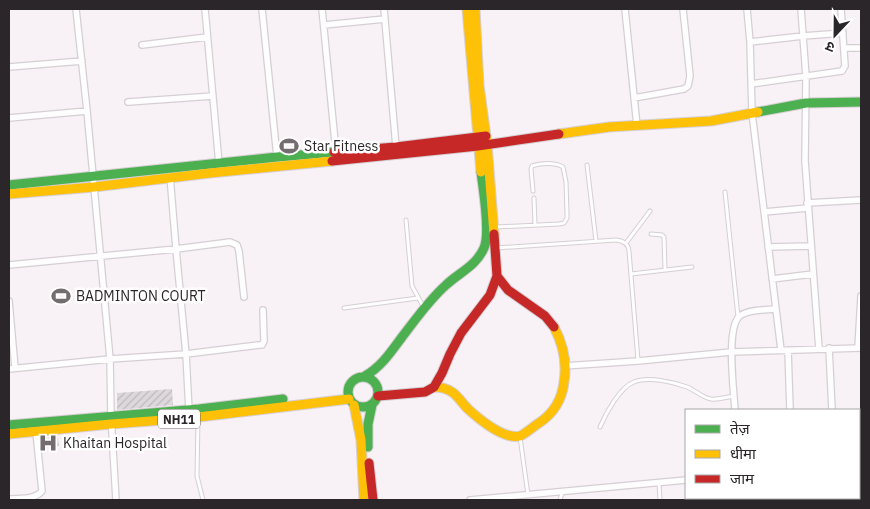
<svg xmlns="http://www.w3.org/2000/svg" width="870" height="509" font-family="'IBM Plex Sans','Noto Sans Devanagari',sans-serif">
<defs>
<pattern id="building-hatch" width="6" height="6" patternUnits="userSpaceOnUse" patternTransform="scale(1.25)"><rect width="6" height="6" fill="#ddd8dc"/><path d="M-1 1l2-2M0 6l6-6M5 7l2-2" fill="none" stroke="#beb9bd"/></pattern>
</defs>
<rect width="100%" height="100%" fill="#f8f1f5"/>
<path fill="url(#building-hatch)" d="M172 389 173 405 117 410V393Z
M58 438 59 446 40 448V439Z"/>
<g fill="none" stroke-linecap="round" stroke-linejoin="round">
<g stroke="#d5cfd3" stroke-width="5">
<path id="lane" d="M587 165 596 241
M725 192 738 317
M534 198 535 225
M406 220 412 286 423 306
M495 227 559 224 564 223 567 218V213L566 182 563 167C555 162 540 163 532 166L531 169 533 191
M651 234 662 235 664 237 665 270
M626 243 650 211
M496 248 616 240C623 241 628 243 629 251L638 360
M631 274 692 267
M344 308 418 298
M198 419 197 476 203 500
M600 427C606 413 620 387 634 382 648 376 673 382 687 387 695 390 703 398 711 399 718 400 727 397 734 396
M520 437 528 495
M659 483 660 500
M728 498V500
M560 500 562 493"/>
</g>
<g stroke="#d5cfd3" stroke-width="8">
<path id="street" d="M76 9 87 111 110 359 111 416 116 500
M205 9 219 164
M262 9 277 157
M322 9 336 152
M384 9 396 147
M625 9 637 126
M747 9 750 42 752 113 781 350
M801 9 806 77 805 161 819 349
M324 25 385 19
M750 42 803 36 843 33
M142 45 207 37
M844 48H861
M9 67 82 61
M751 84 842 71 845 66 841 9
M634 98 684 89 688 86 690 76 683 9
M128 102 213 96
M9 118 87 111
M170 176 176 249 186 354 189 411
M807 203 861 200
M764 212 808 208
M768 247 811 246
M9 265 176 249 230 242 237 245 239 251 244 297
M772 279 813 274
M9 301 15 368
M829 348 832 410
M858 348 861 296
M788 350 790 410
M564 366 638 361 731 352 861 348
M9 369 110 359 186 354 259 345H262L264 341 263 310
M735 410C734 393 725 324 741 315 751 309 766 310 776 309
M859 484H861
M783 498V500
M830 498V500
M9 499C19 498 35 500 42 491L36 432
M470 500 686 480"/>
</g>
<g stroke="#d5cfd3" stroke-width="11">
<path id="fast" d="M758 112 806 103 861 102
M9 185 277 157 334 152
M365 376C381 367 391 352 402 337 416 319 429 300 446 285 460 272 476 266 484 248 491 233 483 189 481 172
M348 392a15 15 0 1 1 30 0a15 15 0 1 1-30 0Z
M9 425 199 409 283 399
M368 447V424L372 405"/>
</g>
<g stroke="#d5cfd3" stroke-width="11">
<path id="slow" d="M467 9 481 172
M475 9 479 85 487 144 494 234
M559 134 609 127 711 121 758 112
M9 194 94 187 210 173 332 161
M434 387C441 387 446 388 452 392 458 396 462 403 468 409 479 419 504 440 520 436 525 434 534 426 539 423 554 413 562 400 564 382 567 364 563 344 554 327
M354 405 361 440 364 500
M9 434 111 424 190 418 349 399"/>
</g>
<g stroke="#d5cfd3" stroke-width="11">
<path id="jam" d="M334 152 396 147 486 136
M332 161 478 146 559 134
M497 276 508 290 545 316 554 327
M378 396 425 392 434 387 442 373 450 354 461 333 490 295 497 276 494 234
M369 463 373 500"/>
</g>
<use href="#lane" stroke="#fefdfe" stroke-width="3"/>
<use href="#street" stroke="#fefdfe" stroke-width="5.5"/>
<use href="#fast" stroke="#4caf50" stroke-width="9"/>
<use href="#slow" stroke="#ffc107" stroke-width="9"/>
<use href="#jam" stroke="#c62828" stroke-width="9"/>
</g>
<defs>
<g id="stadium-bare" transform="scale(1.5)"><path d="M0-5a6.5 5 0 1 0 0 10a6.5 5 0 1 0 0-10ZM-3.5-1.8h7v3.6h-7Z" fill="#736d70" stroke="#fff" stroke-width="2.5" paint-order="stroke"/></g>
<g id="hospital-bare" transform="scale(1.5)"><path d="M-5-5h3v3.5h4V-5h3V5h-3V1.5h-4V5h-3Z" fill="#736d70" stroke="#fff" stroke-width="2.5" paint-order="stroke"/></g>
</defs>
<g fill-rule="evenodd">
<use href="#stadium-bare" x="289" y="146"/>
<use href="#stadium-bare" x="61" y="296"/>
<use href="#hospital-bare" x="48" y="443"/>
</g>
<g text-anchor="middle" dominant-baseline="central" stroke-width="5" stroke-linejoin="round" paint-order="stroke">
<rect fill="#fff" stroke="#6b6769" stroke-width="1" x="158" y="409.5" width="42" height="19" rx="4"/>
<g font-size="12" font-weight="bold" fill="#2b2629">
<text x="179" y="419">NH11</text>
</g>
<g font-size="14" fill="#2b2629" stroke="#fff" text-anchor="start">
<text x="304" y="146">Star Fitness</text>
<text x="76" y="296">BADMINTON COURT</text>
<text x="63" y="443">Khaitan Hospital</text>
</g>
</g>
<rect width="870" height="509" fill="none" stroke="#2b2629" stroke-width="20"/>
<rect x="685" y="409" width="175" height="90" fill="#ffffff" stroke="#aaa8a9"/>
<rect x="695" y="425" width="25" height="8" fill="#4caf50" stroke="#aaa8a9"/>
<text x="730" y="434" font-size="15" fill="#2b2629">तेज़</text>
<rect x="695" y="450" width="25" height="8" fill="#ffc107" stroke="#aaa8a9"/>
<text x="730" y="459" font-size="15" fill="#2b2629">धीमा</text>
<rect x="695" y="475" width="25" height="8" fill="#c62828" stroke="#aaa8a9"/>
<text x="730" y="484" font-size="15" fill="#2b2629">जाम</text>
<g transform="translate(835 35) rotate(202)" stroke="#ffffff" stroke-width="4" paint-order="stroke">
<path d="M0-4L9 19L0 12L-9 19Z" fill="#2b2629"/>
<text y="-8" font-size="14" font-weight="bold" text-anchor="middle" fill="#2b2629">उ</text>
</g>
</svg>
